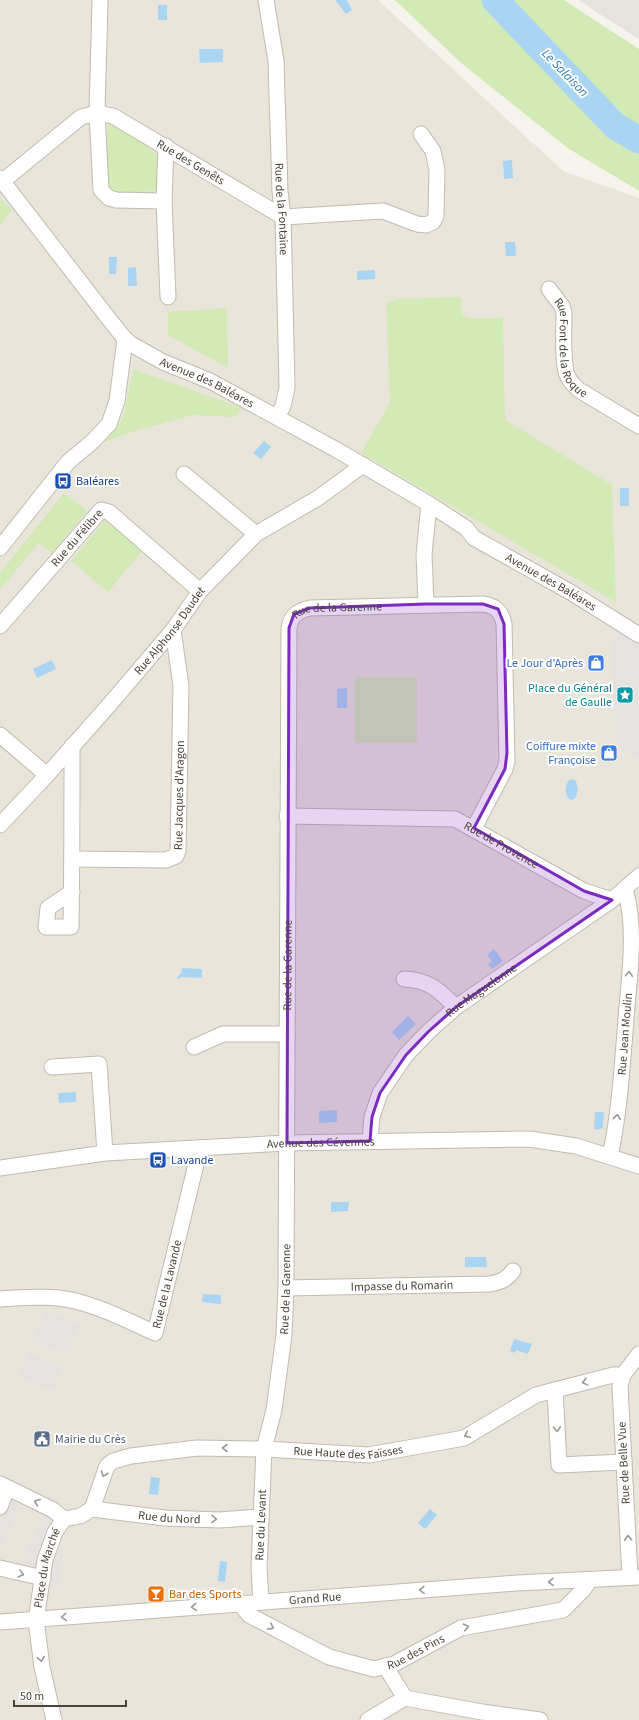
<svg xmlns="http://www.w3.org/2000/svg" width="639" height="1720" font-family="'Source Sans 3',sans-serif">
<rect width="100%" height="100%" fill="#f6f3ec"/>
<path fill="#eae5da" d="M0 0H378L563 171 639 198V1720H0Z"/>
<path fill="#e6e2dd" d="M578 0H639V39Z"/>
<path fill="#d2eab5" d="M395 0H564L639 49V191L569 149 461 63Z
M109 123 151 148C161 158 160 177 158 191L113 193 106 188 107 127Z
M0 198 12 210 0 225Z
M461 297 462 315 469 318H503L505 420 612 485 616 602 361 453 390 403 386 303 397 299Z
M227 308 228 368 168 335V312Z
M133 369 242 408 235 417 193 415 138 430 104 442 123 419Z
M64 493 87 511 52 553 39 543 0 589V573Z
M106 519 143 550 108 592 71 561Z
M354 677H417V743H355Z"/>
<path fill="#e5e3e0" d="M621 624 639 634V759L622 749 615 739 613 645Z
M45 1310 80 1325 67 1355 32 1341Z
M30 1353 62 1366 53 1390 18 1376 22 1371Z
M10 1497 21 1501 3 1543 0 1542V1521Z
M44 1511 55 1515 34 1567 23 1563Z
M54 1545 64 1548 57 1588 46 1586Z"/>
<path fill="#a9d4f2" d="M335 0H347L352 10 346 14Z
M158 5H167V20H158Z
M199 49H223V62L200 63Z
M512 160 513 178 504 179 503 161Z
M505 242H515L516 256H506Z
M109 257H117L116 274H109Z
M136 267 137 286H128V268Z
M375 270V279L357 280V271Z
M264 441 271 447 261 459 253 453Z
M620 488H629V506H620Z
M52 660 56 669 37 678 33 669Z
M347 688V708H337V689Z
M572 779 576 781 578 789 576 797 572 800 569 799C564 794 565 785 569 780Z
M494 949 503 961 492 969 488 964 492 961 487 955Z
M182 968 202 969V978L182 977 178 979 177 977 181 973Z
M408 1016 416 1024 399 1040 392 1032Z
M76 1092V1102L59 1103 58 1093Z
M337 1110V1122L319 1123V1111Z
M595 1112H604L603 1128 597 1130 594 1129Z
M331 1202H349L348 1211 331 1212Z
M465 1257H486L487 1267H465Z
M203 1294 221 1295V1304L202 1302Z
M514 1339 532 1344 528 1354 516 1350 515 1353 510 1351Z
M151 1477 160 1478 158 1495 149 1494Z
M430 1509 437 1515 425 1529 418 1523Z
M220 1561 227 1562 225 1582 218 1581Z"/>
<g fill="none" stroke-linecap="round" stroke-linejoin="round">
<path stroke="#a9d4f2" stroke-width="27" d="M495 0 615 126 639 140"/>
<g stroke="#c2bbae" stroke-width="17">
<g id="street">
<path d="M100 0 97 113 101 190 109 198 116 200 164 201"/>
<path id="s1" d="M266 0 276 61 280 191 283 217 285 299 287 388 283 406 277 417"/>
<path d="M166 146 164 201 168 297"/>
<path id="s2" d="M0 178 109 319 125 339 131 344 163 362 210 381 337 450 429 504 466 528 474 538 572 593 639 635"/>
<path id="s3" d="M3 181 81 117 97 113 113 116 283 217 383 211 417 224 426 225 433 222 436 216 437 170 433 151 421 134"/>
<path id="s4" d="M549 289 562 306 564 313C564 330 562 360 567 375 569 381 574 385 579 390L639 426"/>
<path d="M184 474 256 534"/>
<path d="M0 548 68 462 92 442 109 424 117 401 125 339"/>
<path d="M426 604 424 554 429 504"/>
<path id="s5" d="M0 626 101 510 109 512 200 591"/>
<path d="M0 735 47 775"/>
<path id="s6" d="M287 816 455 819 584 891 612 900"/>
<path id="s7" d="M0 825 47 775 110 704 173 630 200 591 256 534 318 498 363 465"/>
<path id="s8" d="M72 859 166 860 176 856 178 851 181 686 173 630"/>
<path d="M72 892 48 908 46 927H71C72 866 72 806 72 746"/>
<path d="M404 979C429 980 439 990 456 1007"/>
<path d="M194 1047 223 1034H287"/>
<path d="M52 1067 99 1064 105 1153"/>
<path id="s9" d="M370 1141 372 1117 380 1093 406 1055 428 1032 456 1007 612 900 639 876"/>
<path id="s10" d="M610 1156C620 1111 622 1065 626 1019 629 977 637 930 625 889"/>
<path id="s11" d="M0 1168 105 1153 287 1143 529 1139 576 1146 639 1166"/>
<path id="s12" d="M286 1288 489 1284C501 1282 506 1280 513 1271"/>
<path id="s13" d="M0 1299C19 1298 39 1296 58 1298 90 1301 126 1320 155 1333L200 1148"/>
<path d="M555 1390 559 1465 624 1462"/>
<path d="M0 1484 53 1510 64 1519"/>
<path d="M0 1507 7 1488"/>
<path id="s14" d="M92 1509 107 1466 113 1461 131 1456 197 1448 264 1449 369 1455 464 1438 536 1395 613 1375H623"/>
<path d="M0 1568 43 1578"/>
<path d="M630 1577 620 1386 623 1375 639 1354"/>
<path id="s15" d="M261 1602 259 1568 264 1449 274 1410 284 1335 286 1288 289 628C291 616 297 611 310 608L483 604C496 606 501 611 504 624L507 761 505 769 474 828"/>
<path id="s16" d="M243 1603 244 1609 249 1615 329 1657 374 1669 394 1664 461 1628 563 1610 583 1590 590 1580"/>
<path id="s17" d="M0 1622 517 1583 639 1577"/>
<path d="M385 1666 405 1698"/>
<path id="s18" d="M54 1720 42 1667 36 1620 45 1560 55 1532 64 1519 80 1516 92 1509 165 1518 219 1520 261 1517"/>
<path d="M368 1720 405 1698 482 1712 540 1720"/>
</g>
</g>
<use href="#street" stroke="#fff" stroke-width="15"/>
</g>
<defs><path id="oneway-chevron" d="M-2-3.5L2.5 0L-2 3.5" fill="none" stroke-width="1.6" stroke-linecap="round" stroke-linejoin="round"/></defs>
<g stroke="#9c9892">
<use href="#oneway-chevron" transform="translate(629 974) rotate(-87)"/>
<use href="#oneway-chevron" transform="translate(617 1117) rotate(-84)"/>
<use href="#oneway-chevron" transform="translate(585 1382) rotate(165)"/>
<use href="#oneway-chevron" transform="translate(557 1429) rotate(87)"/>
<use href="#oneway-chevron" transform="translate(467 1435) rotate(154)"/>
<use href="#oneway-chevron" transform="translate(225 1448) rotate(-180)"/>
<use href="#oneway-chevron" transform="translate(104 1474) rotate(109)"/>
<use href="#oneway-chevron" transform="translate(37 1502) rotate(-157)"/>
<use href="#oneway-chevron" transform="translate(214 1519) rotate(1)"/>
<use href="#oneway-chevron" transform="translate(628 1538) rotate(-93)"/>
<use href="#oneway-chevron" transform="translate(21 1574) rotate(14)"/>
<use href="#oneway-chevron" transform="translate(551 1582) rotate(178)"/>
<use href="#oneway-chevron" transform="translate(422 1590) rotate(176)"/>
<use href="#oneway-chevron" transform="translate(194 1607) rotate(176)"/>
<use href="#oneway-chevron" transform="translate(64 1617) rotate(175)"/>
<use href="#oneway-chevron" transform="translate(271 1627) rotate(28)"/>
<use href="#oneway-chevron" transform="translate(466 1627) rotate(-13)"/>
<use href="#oneway-chevron" transform="translate(41 1659) rotate(82)"/>
</g>
<path fill="#7b2cbf" fill-opacity="0.2" stroke="#7b2cbf" stroke-width="3" stroke-linejoin="round" d="M426 604H483L498 609 504 624 507 753 505 769 474 828 584 891 612 900 456 1007 428 1032 406 1055 380 1093 372 1117 370 1141 287 1143 289 628 294 614 310 608Z"/>
<defs>
<g id="bus-square" transform="scale(0.9)"><rect x="-9" y="-9" width="18" height="18" rx="4" fill="#1a4fb4" stroke="#fff"/><path d="M-5-6H5V4H4V6H2V4H-2V6H-4V4H-5ZM-3.5-4V0h7V-4ZM-3.5 1.2v1.5H-2V1.2ZM2 1.2v1.5H3.5V1.2Z" fill="#fff"/></g>
<g id="shop-square" transform="scale(0.9)"><rect x="-9" y="-9" width="18" height="18" rx="4" fill="#3f7fe0" stroke="#fff"/><path d="M-5-2.5h2.3a2.7 3.5 0 0 1 5.4 0H5L5.5 6h-11ZM-1.5-2.5h3a1.5 2.3 0 0 0-3 0Z" fill="#fff"/></g>
<g id="sight-square" transform="scale(0.9)"><rect x="-9" y="-9" width="18" height="18" rx="4" fill="#0f9aa8" stroke="#fff"/><path d="M0-6L1.8-2.2L6-1.7L2.9 1.2L3.7 5.4L0 3.3L-3.7 5.4L-2.9 1.2L-6-1.7L-1.8-2.2Z" fill="#fff"/></g>
<g id="civic-square" transform="scale(0.9)"><rect x="-9" y="-9" width="18" height="18" rx="4" fill="#5c6f8a" stroke="#fff"/><path d="M-.6-6.5H3V-4.5H.6V-3L4-1V1h2V6H-6V1h2V-1L-.6-3ZM-1.2 2.5V6h2.4V2.5Z" fill="#fff"/></g>
<g id="bar-square" transform="scale(0.9)"><rect x="-9" y="-9" width="18" height="18" rx="4" fill="#e8710a" stroke="#fff"/><path d="M-6-5H6L.8 .8V4.5H3.5V6h-7V4.5H-.8V.8Z" fill="#fff"/></g>
</defs>
<g fill-rule="evenodd">
<use href="#bus-square" x="63" y="481"/>
<use href="#shop-square" x="596" y="663"/>
<use href="#sight-square" x="625" y="695"/>
<use href="#shop-square" x="609" y="753"/>
<use href="#bus-square" x="158" y="1160"/>
<use href="#civic-square" x="42" y="1439"/>
<use href="#bar-square" x="156" y="1594"/>
</g>
<g text-anchor="middle" dominant-baseline="central" stroke-width="4" stroke-linejoin="round" paint-order="stroke">
<g font-size="12" fill="#4b4439" stroke="#fff">
<text stroke="none"><textPath href="#s3" startOffset="224">Rue des Genêts</textPath></text>
<text stroke="none"><textPath href="#s1" startOffset="210">Rue de la Fontaine</textPath></text>
<text stroke="none"><textPath href="#s4" startOffset="66">Rue Font de la Roque</textPath></text>
<text stroke="none"><textPath href="#s2" startOffset="297">Avenue des Baléares</textPath></text>
<text stroke="none"><textPath href="#s5" startOffset="117">Rue du Félibre</textPath></text>
<text stroke="none"><textPath href="#s2" startOffset="696">Avenue des Baléares</textPath></text>
<text stroke="none"><textPath href="#s15" startOffset="1034">Rue de la Garenne</textPath></text>
<text stroke="none"><textPath href="#s7" startOffset="258">Rue Alphonse Daudet</textPath></text>
<text stroke="none"><textPath href="#s8" startOffset="166">Rue Jacques d'Aragon</textPath></text>
<text stroke="none"><textPath href="#s6" startOffset="221">Rue de Provence</textPath></text>
<text stroke="none"><textPath href="#s15" startOffset="639">Rue de la Garenne</textPath></text>
<text stroke="none"><textPath href="#s9" startOffset="195">Rue Maguelonne</textPath></text>
<text stroke="none"><textPath href="#s10" startOffset="123">Rue Jean Moulin</textPath></text>
<text stroke="none"><textPath href="#s11" startOffset="322">Avenue des Cévennes</textPath></text>
<text stroke="none"><textPath href="#s13" startOffset="212">Rue de la Lavande</textPath></text>
<text stroke="none"><textPath href="#s12" startOffset="116">Impasse du Romarin</textPath></text>
<text stroke="none"><textPath href="#s15" startOffset="315">Rue de la Garenne</textPath></text>
<text stroke="none"><textPath href="#s14" startOffset="290">Rue Haute des Faïsses</textPath></text>
<text transform="translate(624 1463) rotate(-93)">Rue de Belle Vue</text>
<text stroke="none"><textPath href="#s18" startOffset="316">Rue du Nord</textPath></text>
<text stroke="none"><textPath href="#s15" startOffset="77">Rue du Levant</textPath></text>
<text stroke="none"><textPath href="#s18" startOffset="155">Place du Marché</textPath></text>
<text stroke="none"><textPath href="#s17" startOffset="316">Grand Rue</textPath></text>
<text stroke="none"><textPath href="#s16" startOffset="196">Rue des Pins</textPath></text>
</g>
<g font-size="12" fill="#164399" stroke="#fff" text-anchor="start">
<text x="76" y="481">Baléares</text>
<text x="171" y="1160">Lavande</text>
</g>
<g font-size="12" fill="#366cbe" stroke="#fff" text-anchor="end">
<text x="583" y="663">Le Jour d'Après</text>
<text x="596" y="746">Coiffure mixte<tspan x="596" dy="14">Françoise</tspan></text>
</g>
<g font-size="12" fill="#0d838f" stroke="#fff" text-anchor="end">
<text x="612" y="688">Place du Général<tspan x="612" dy="14">de Gaulle</tspan></text>
</g>
<g font-size="12" fill="#4e5e75" stroke="#fff" text-anchor="start">
<text x="55" y="1439">Mairie du Crès</text>
</g>
<g font-size="12" fill="#c56008" stroke="#fff" text-anchor="start">
<text x="169" y="1594">Bar des Sports</text>
</g>
<g font-size="13" font-style="italic" fill="#2e7ab2" stroke="#fff">
<text transform="translate(565 73) rotate(46)">Le Salaison</text>
</g>
</g>
<path d="M14 1700v6h112v-6" fill="none" stroke="#4b4439" stroke-width="2"/>
<text x="20" y="1700" font-size="12" fill="#4b4439" stroke="#ffffff" stroke-width="3" paint-order="stroke">50 m</text>
</svg>
